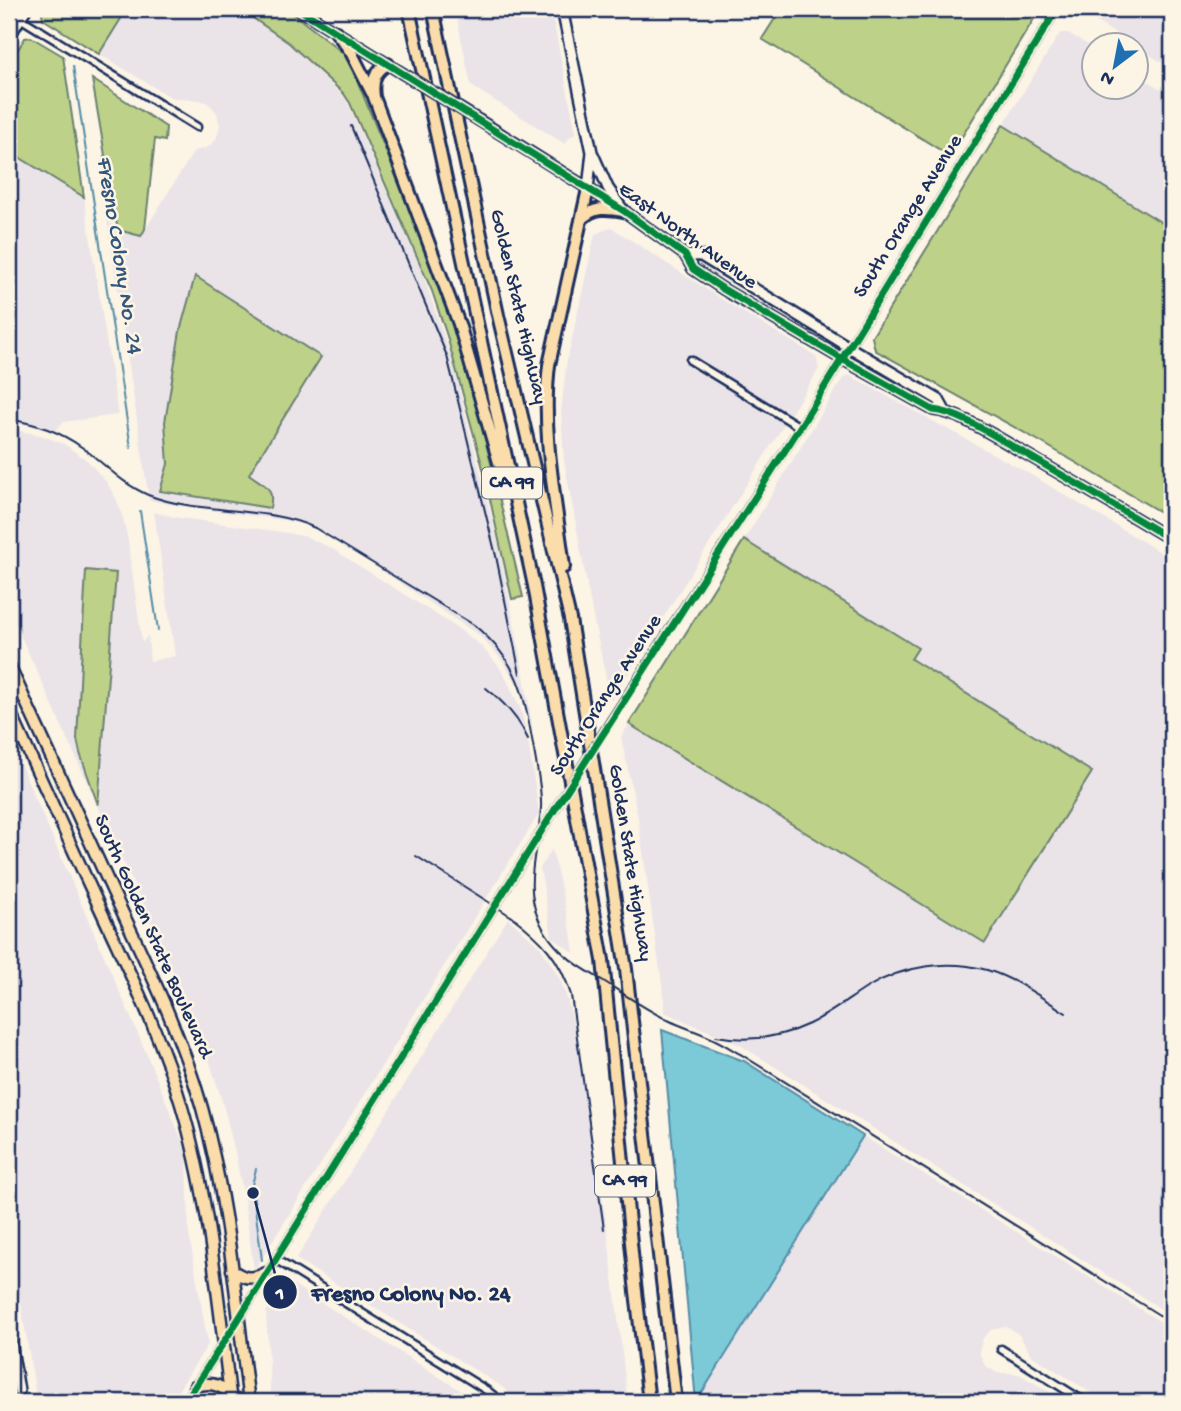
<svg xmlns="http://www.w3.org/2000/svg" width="1181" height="1411" font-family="'Gochi Hand',sans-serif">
<rect width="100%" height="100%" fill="#fcf5e5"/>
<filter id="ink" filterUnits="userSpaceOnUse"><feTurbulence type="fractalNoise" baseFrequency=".0143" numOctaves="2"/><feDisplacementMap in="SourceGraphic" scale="14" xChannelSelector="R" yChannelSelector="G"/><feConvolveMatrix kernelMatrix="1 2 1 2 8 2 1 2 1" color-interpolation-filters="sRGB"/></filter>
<g filter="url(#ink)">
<path fill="#eae4e8" d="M127 9H240L289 43 346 99 422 271 452 360 498 542 523 669 533 730 523 697 516 682 501 659 480 636 334 539 312 526 283 520 174 505 149 500 107 220 122 231 141 236 194 151 206 148 212 144 216 139 220 126 217 113 212 107 206 102 198 100 172 98 99 54Z
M455 9H551L576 133 569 138 565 144 471 86Z
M1075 9H1172V69L1136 46Z
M1060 33H1068L1093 48 1094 88H1136V74L1172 96V229L1003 125Z
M9 151 84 197 118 415 63 422 54 432 32 426 9 422Z
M611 227 723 300 816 356 819 369 611 701 594 622 564 461 561 413 566 365 595 234Z
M849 375 1028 473 1172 559V1316L740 1045 664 1012V999L638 818 621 737 629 724 985 943 911 659 917 648 744 540 843 378Z
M9 429 41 435 64 444 88 461 107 483 117 500 123 518 128 540 142 643 148 635 150 661 175 656 154 512 174 517 282 532 307 537 331 548 459 629 480 645 498 665 505 676 521 710 527 733 539 814 254 1271 244 1198 234 1148 223 1104 205 1047 177 980 9 610Z
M9 738 142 1043 187 1153 189 1234 208 1344 171 1402H37L9 1231Z
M552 849 571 932 574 953 552 937 540 868Z
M508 918 541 948 559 977 566 995 572 1017 607 1228 628 1402H516L508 1392 499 1385 296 1259Z
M863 1136 1172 1329V1402H1106L1031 1355 1019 1335 1011 1329 1005 1327 991 1330 983 1338 979 1352 985 1365 997 1373H1013L1021 1375 1066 1402H696Z
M286 1280 479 1402H271L266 1312Z"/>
<path fill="#bdd288" stroke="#6c8073" stroke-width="2" d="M44 9H127L99 54 43 19 42 13Z
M240 9H257L262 12 264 9H284L292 13 332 44 344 54 351 65 441 287 458 335 481 422 523 597 512 599 484 472 447 336 432 291 350 103 344 94 289 43Z
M781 9H1040L950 156 762 39Z
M31 37 63 56 84 197 9 151V64L25 38Z
M92 79 166 127 165 141 155 139 145 229 141 236 122 231 117 226Z
M1003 125 1172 229V234L1167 242 1172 245V519L1041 442 875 350 872 337Z
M195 276 321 357 249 474C264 486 275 486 270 508L160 491 168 464 165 422 180 331Z
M744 540 918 648 911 659 1092 772 985 943 629 724Z
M86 570 116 573 98 805 80 753 77 739Z"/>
<path fill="#7bcad7" stroke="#558ca7" stroke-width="2" d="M662 1030 744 1061 863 1136 696 1402Z"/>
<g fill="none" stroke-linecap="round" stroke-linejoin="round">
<path stroke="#558ca7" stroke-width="2" d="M73 66 131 448
M140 511 158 630
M256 1169 252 1185 262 1260"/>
<g stroke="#1b2f5e" stroke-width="11">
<path id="street" d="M20 18 197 127
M690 360 800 427
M612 719 800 427 1057 9
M275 1259 486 1390 502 1402
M1001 1349 1085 1402
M185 1402 238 1320 557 806"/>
</g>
<g stroke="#1b2f5e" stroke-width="14">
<path id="secondary" d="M299 9 402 73
M562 9 592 152 588 189
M9 37 26 9
M480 121 624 211 685 255 693 269 723 289 842 359 933 410C959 412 996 437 1019 450 1071 480 1122 510 1172 540
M593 154 608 188 621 207
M685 255 701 256 849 347 939 400 945 411
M9 1330 19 1391"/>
</g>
<g stroke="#1b2f5e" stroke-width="15">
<path id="primary" d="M9 665C44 741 78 817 113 892 146 963 181 1033 202 1108 229 1204 236 1304 249 1402
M9 709C41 779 72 848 104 917 132 978 162 1039 181 1104 210 1200 218 1303 231 1402
M232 1270C244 1279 252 1280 266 1273
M195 1386C210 1382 218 1384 230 1393"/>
</g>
<g stroke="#1b2f5e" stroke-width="16">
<path id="highway" d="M409 9 534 586 603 960 635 1283 649 1402
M433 9 498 315 570 619 626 969 676 1402
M336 32 351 52 372 93
M388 64C374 71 372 82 374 97L459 324 505 483
M581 220C593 206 607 208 624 211
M564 567C556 501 541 432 549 365L588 189"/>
</g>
<use href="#street" stroke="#fcf5e5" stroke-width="6"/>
<use href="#secondary" stroke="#fcf5e5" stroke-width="9"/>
<use href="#primary" stroke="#fbddab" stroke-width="10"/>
<use href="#highway" stroke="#fbddab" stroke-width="10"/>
<path stroke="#1b2f5e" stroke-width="2" d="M351 126 447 356 496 556 520 674
M9 419C36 424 60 431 83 448 105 464 122 484 148 495 199 515 264 505 315 528L474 625C520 663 524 694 534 750 537 769 542 789 541 808 537 860 516 900 555 945 568 960 585 970 602 980 624 994 646 1010 670 1021 683 1027 696 1031 709 1037 721 1042 731 1049 742 1055L1172 1323
M486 688C504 702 518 717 528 739
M416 856 517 920
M511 916C541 939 560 958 571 995L604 1229
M716 1036C748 1042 779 1038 809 1024 830 1014 849 999 868 987 903 966 947 959 987 970 1016 979 1041 997 1066 1013"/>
<g stroke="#1b2f5e" stroke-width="11" stroke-linecap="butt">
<path id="street-bridge" d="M557 806 612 719"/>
</g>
<g stroke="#1b2f5e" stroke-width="14" stroke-linecap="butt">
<path id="secondary-bridge" d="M402 73 480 121"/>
</g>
<use href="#street-bridge" stroke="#fcf5e5" stroke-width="6"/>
<use href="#secondary-bridge" stroke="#fcf5e5" stroke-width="9"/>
<g stroke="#fcf5e5" stroke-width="11">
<path id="cycleway" d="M299 9 624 211 685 255 693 269 723 289 842 359 933 410C959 412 996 437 1019 450 1071 480 1122 510 1172 540
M185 1402 238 1320 557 806 800 427 1057 9"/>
</g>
<use href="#cycleway" stroke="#00873e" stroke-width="7"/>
</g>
</g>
<g text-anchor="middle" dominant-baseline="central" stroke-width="5" stroke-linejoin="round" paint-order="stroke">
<g fill="#fcf5e5" stroke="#5e6a86" stroke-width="2">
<rect x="482" y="467.5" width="60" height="31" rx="5"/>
<rect x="595" y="1165.5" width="60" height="31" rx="5"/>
</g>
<g font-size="19" font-weight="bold" fill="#1b2f5e">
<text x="512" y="483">CA 99</text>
<text x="625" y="1181">CA 99</text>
</g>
<g font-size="21" fill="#1b2f5e" stroke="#fcf5e5">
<text transform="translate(909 217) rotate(-58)">South Orange Avenue</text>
<text transform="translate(687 237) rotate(36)">East North Avenue</text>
<text transform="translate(517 307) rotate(77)">Golden State Highway</text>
<text transform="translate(607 696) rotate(-57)">South Orange Avenue</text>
<text transform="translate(629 863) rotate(81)">Golden State Highway</text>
<text transform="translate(152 937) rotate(66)">South Golden State Boulevard</text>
</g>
<g font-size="23" font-style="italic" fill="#33567c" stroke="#fcf5e5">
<text transform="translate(118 255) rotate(81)">Fresno Colony No. 24</text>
</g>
</g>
<path fill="none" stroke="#1b2f5e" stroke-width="2.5" d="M253 1193L280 1292"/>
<g fill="#1b2f5e" stroke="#fcf5e5" stroke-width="2.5">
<circle cx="253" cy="1193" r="7"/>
<circle cx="280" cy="1292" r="18"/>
</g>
<g font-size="21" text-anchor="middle" font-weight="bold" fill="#fff">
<text x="280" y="1299">1</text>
</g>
<g font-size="23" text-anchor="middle" font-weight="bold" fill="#1b2f5e" stroke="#fcf5e5" stroke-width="5" stroke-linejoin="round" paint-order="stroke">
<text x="411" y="1300">Fresno Colony No. 24</text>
</g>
<rect width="1181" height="1411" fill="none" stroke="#fcf5e5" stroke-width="35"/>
<rect x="18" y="18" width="1146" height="1376" fill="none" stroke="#1b2f5e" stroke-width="2.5" filter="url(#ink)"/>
<g transform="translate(1115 66) rotate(212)"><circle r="33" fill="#fcf5e5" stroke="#a2a6af" stroke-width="2"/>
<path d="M0-5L12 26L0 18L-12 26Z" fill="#1f6fb2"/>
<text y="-10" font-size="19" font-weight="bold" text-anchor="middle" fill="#1b2f5e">N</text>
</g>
</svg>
